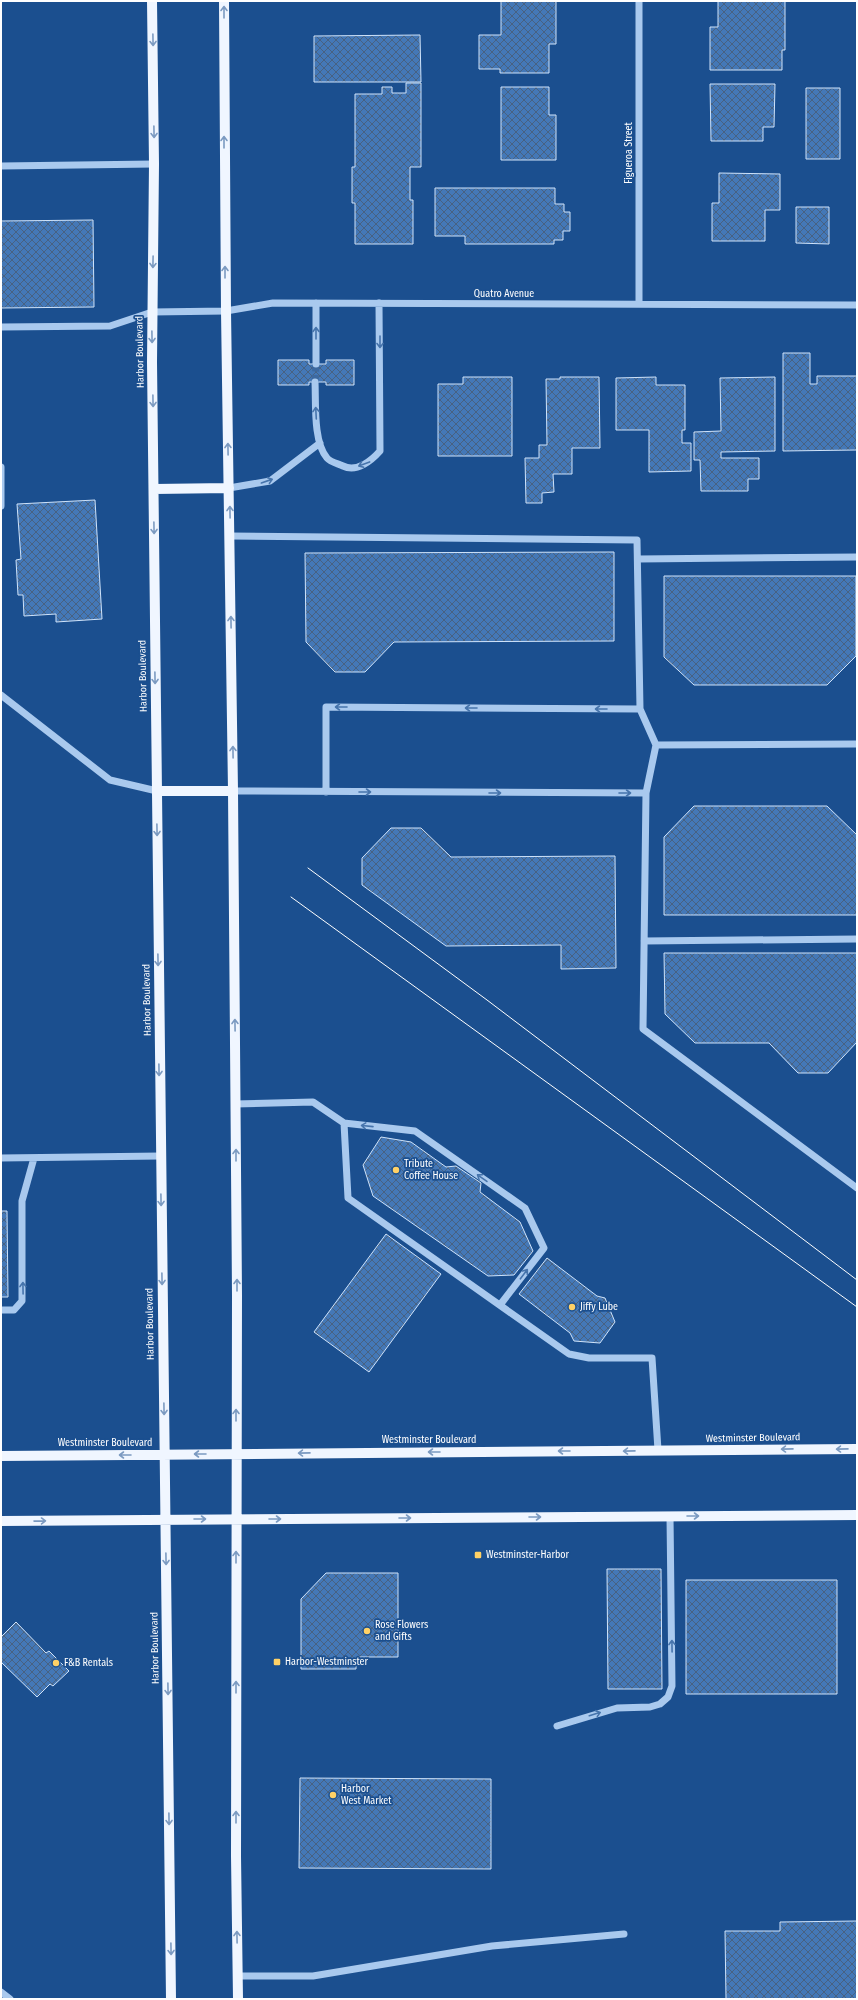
<svg xmlns="http://www.w3.org/2000/svg" width="858" height="2000" font-family="'Fira Sans Condensed',sans-serif">
<defs>
<pattern id="building-cross-hatch" width="8" height="8" patternUnits="userSpaceOnUse"><rect width="8" height="8" fill="#4478b7"/><path d="M0 0l8 8M0 8l8-8" fill="none" stroke="#486282"/></pattern>
</defs>
<rect width="100%" height="100%" fill="#1b4f8f"/>
<path fill="url(#building-cross-hatch)" stroke="#cfe3fa" d="M501 1H556V44H549V73H500V69H479V35H501Z
M718 1H785V50H782V70H710V27H718Z
M420 35 421 82H314V36Z
M406 83H421V167H410V200H413V244H355V203H352V167H355V94H382V87H392V93H406Z
M710 84H775L774 127H763V141H711Z
M501 87H549V115H556V160H501Z
M806 88H840V159H806Z
M719 173 780 174V210H765V241H712V203H719Z
M435 188H555V204H564V212H570V231H563V240H554V244H465V236H435Z
M796 207H829V244L796 243Z
M93 220 94 307 1 308V221Z
M783 353H810V384H817V376H857V450L783 451Z
M278 360H309V364H326V360H354V385H326V382H309V385H278Z
M463 377H512V456H438V384H463Z
M560 377H599L600 448H572V474H553L554 492 542 493V503H526L525 458H539V445H547L546 379H560Z
M656 377V385H685V430H682V443H691V471L649 472V430H616V378Z
M775 377V451L721 452V458H759V479H748V491H701L700 460H694V432L721 431 720 378Z
M95 500 102 619 56 622V614L24 616 23 595H18L16 560 21 559 17 504Z
M614 552V641L394 642 365 672H335L306 642 305 553Z
M664 576H856V656L827 685H694L664 657Z
M694 806H827L857 835V915H664V837Z
M391 828H421L451 857 615 856 616 968 561 969V945L446 946 362 885V858Z
M664 953H857V1042L828 1073H798L769 1043H695L665 1014Z
M381 1137 411 1142 446 1167 456 1166 481 1183 480 1192 520 1222 533 1251 514 1275 488 1276 373 1196 363 1165Z
M1 1211H7L8 1297H1Z
M386 1234 441 1274 369 1372 314 1332Z
M547 1258 597 1296 605 1298 615 1322 600 1343 574 1341 570 1333 519 1294Z
M607 1569H661L662 1689H608Z
M326 1573H398V1657H356V1669H301V1599Z
M686 1580H837V1694H686Z
M16 1622 46 1653 49 1651 69 1671 53 1686 50 1684 37 1697 1 1662V1637Z
M300 1778 491 1779V1869L299 1868Z
M857 1921V1999H726L725 1931H780V1922Z"/>
<g fill="none" stroke-linecap="round" stroke-linejoin="round">
<path stroke="#3d69a0" stroke-width="7" stroke-dasharray="7 3.5" stroke-linecap="butt" d="M315 382 316 364"/>
<path stroke="#a9c9ee" stroke-width="7" d="M639 1V304
M1 166 154 164
M316 303V364
M1 327 110 326 152 312 226 311 273 303 857 305
M315 382C316 402 313 442 327 458 330 462 339 464 343 466 357 473 372 460 380 451L379 303
M1 467V506
M229 488 270 481 320 443
M230 536 637 540 640 709 656 745 646 793 233 791
M638 559 857 557
M1 695 110 780 157 791
M656 745 857 744
M326 792V707L640 709
M646 793 643 1029 857 1188
M644 941 857 939
M235 1104 313 1102 344 1123 348 1198 569 1354 589 1358H652L658 1450
M344 1123 415 1131 525 1208 544 1248 500 1305
M1 1158 160 1156
M1 1310H14L22 1301V1201L34 1158
M557 1726 617 1708 650 1707 660 1704 668 1697 672 1686 670 1516
M238 1976H313L492 1946 624 1934
M1 1992 10 1999"/>
<path stroke="#f0f6ff" stroke-width="10" d="M152 1 154 164 152 362 171 1999
M224 1 226 311 233 791 237 1295 236 1856 238 1999
M154 489 229 488
M157 791H233
M1 1456 857 1449
M1 1521 857 1515"/>
<path stroke="#fff" stroke-width="1" d="M308 868 487 1000 857 1280
M291 897 857 1307"/>
</g>
<defs><path id="oneway-shaft" d="M-6 0H5M1.5-3L5.5 0L1.5 3" fill="none" stroke-width="1.6" stroke-linecap="round" stroke-linejoin="round"/></defs>
<g stroke="#7b9ac1">
<use href="#oneway-shaft" transform="translate(224 12) rotate(-90)"/>
<use href="#oneway-shaft" transform="translate(153 40) rotate(89)"/>
<use href="#oneway-shaft" transform="translate(154 132) rotate(89)"/>
<use href="#oneway-shaft" transform="translate(224 142) rotate(-90)"/>
<use href="#oneway-shaft" transform="translate(153 262) rotate(91)"/>
<use href="#oneway-shaft" transform="translate(225 272) rotate(-90)"/>
<use href="#oneway-shaft" transform="translate(152 337) rotate(89)"/>
<use href="#oneway-shaft" transform="translate(153 401) rotate(89)"/>
<use href="#oneway-shaft" transform="translate(228 449) rotate(-91)"/>
<use href="#oneway-shaft" transform="translate(230 512) rotate(-91)"/>
<use href="#oneway-shaft" transform="translate(154 528) rotate(89)"/>
<use href="#oneway-shaft" transform="translate(231 622) rotate(-91)"/>
<use href="#oneway-shaft" transform="translate(155 678) rotate(89)"/>
<use href="#oneway-shaft" transform="translate(233 752) rotate(-91)"/>
<use href="#oneway-shaft" transform="translate(157 830) rotate(89)"/>
<use href="#oneway-shaft" transform="translate(158 960) rotate(89)"/>
<use href="#oneway-shaft" transform="translate(235 1025) rotate(-91)"/>
<use href="#oneway-shaft" transform="translate(159 1070) rotate(89)"/>
<use href="#oneway-shaft" transform="translate(236 1155) rotate(-90)"/>
<use href="#oneway-shaft" transform="translate(161 1200) rotate(89)"/>
<use href="#oneway-shaft" transform="translate(162 1279) rotate(89)"/>
<use href="#oneway-shaft" transform="translate(237 1285) rotate(-90)"/>
<use href="#oneway-shaft" transform="translate(164 1409) rotate(89)"/>
<use href="#oneway-shaft" transform="translate(236 1415) rotate(-90)"/>
<use href="#oneway-shaft" transform="translate(787 1449) rotate(179)"/>
<use href="#oneway-shaft" transform="translate(842 1449) rotate(179)"/>
<use href="#oneway-shaft" transform="translate(564 1451) rotate(180)"/>
<use href="#oneway-shaft" transform="translate(629 1451) rotate(179)"/>
<use href="#oneway-shaft" transform="translate(434 1452) rotate(180)"/>
<use href="#oneway-shaft" transform="translate(304 1453) rotate(179)"/>
<use href="#oneway-shaft" transform="translate(200 1454) rotate(180)"/>
<use href="#oneway-shaft" transform="translate(125 1455) rotate(180)"/>
<use href="#oneway-shaft" transform="translate(693 1516)"/>
<use href="#oneway-shaft" transform="translate(535 1517)"/>
<use href="#oneway-shaft" transform="translate(405 1518)"/>
<use href="#oneway-shaft" transform="translate(200 1519)"/>
<use href="#oneway-shaft" transform="translate(275 1519)"/>
<use href="#oneway-shaft" transform="translate(40 1521) rotate(-1)"/>
<use href="#oneway-shaft" transform="translate(236 1557) rotate(-90)"/>
<use href="#oneway-shaft" transform="translate(166 1559) rotate(89)"/>
<use href="#oneway-shaft" transform="translate(236 1687) rotate(-90)"/>
<use href="#oneway-shaft" transform="translate(168 1689) rotate(89)"/>
<use href="#oneway-shaft" transform="translate(236 1817) rotate(-90)"/>
<use href="#oneway-shaft" transform="translate(169 1819) rotate(89)"/>
<use href="#oneway-shaft" transform="translate(237 1937) rotate(-91)"/>
<use href="#oneway-shaft" transform="translate(171 1949) rotate(89)"/>
</g>
<g stroke="#4674ac">
<use href="#oneway-shaft" transform="translate(316 333) rotate(-90)"/>
<use href="#oneway-shaft" transform="translate(380 342) rotate(90)"/>
<use href="#oneway-shaft" transform="translate(316 413) rotate(-93)"/>
<use href="#oneway-shaft" transform="translate(364 464) rotate(160)"/>
<use href="#oneway-shaft" transform="translate(267 481) rotate(-19)"/>
<use href="#oneway-shaft" transform="translate(341 707) rotate(-180)"/>
<use href="#oneway-shaft" transform="translate(471 708) rotate(-180)"/>
<use href="#oneway-shaft" transform="translate(601 709) rotate(-180)"/>
<use href="#oneway-shaft" transform="translate(365 792)"/>
<use href="#oneway-shaft" transform="translate(495 793)"/>
<use href="#oneway-shaft" transform="translate(625 793)"/>
<use href="#oneway-shaft" transform="translate(367 1126) rotate(-174)"/>
<use href="#oneway-shaft" transform="translate(482 1178) rotate(-145)"/>
<use href="#oneway-shaft" transform="translate(524 1274) rotate(-53)"/>
<use href="#oneway-shaft" transform="translate(23 1288) rotate(-91)"/>
<use href="#oneway-shaft" transform="translate(672 1646) rotate(-91)"/>
<use href="#oneway-shaft" transform="translate(595 1714) rotate(-17)"/>
</g>
<g fill="#ffd166" stroke="#1b4f8f" stroke-width="1.5">
<circle cx="396" cy="1170" r="4"/>
<circle cx="572" cy="1307" r="4"/>
<rect x="474" y="1551" width="8" height="8" rx="2"/>
<circle cx="367" cy="1631" r="4"/>
<rect x="273" y="1658" width="8" height="8" rx="2"/>
<circle cx="56" cy="1663" r="4"/>
<circle cx="333" cy="1795" r="4"/>
</g>
<g text-anchor="middle" dominant-baseline="central" stroke-width="3.5" stroke-linejoin="round" paint-order="stroke">
<g font-size="10" fill="#fff" stroke="#1b4f8f">
<text transform="translate(629 153) rotate(-90)">Figueroa Street</text>
<text x="504" y="294">Quatro Avenue</text>
<text transform="translate(140 352) rotate(-91)">Harbor Boulevard</text>
<text transform="translate(143 676) rotate(-91)">Harbor Boulevard</text>
<text transform="translate(147 1000) rotate(-91)">Harbor Boulevard</text>
<text transform="translate(150 1324) rotate(-91)">Harbor Boulevard</text>
<text transform="translate(753 1438) rotate(-1)">Westminster Boulevard</text>
<text x="429" y="1440">Westminster Boulevard</text>
<text x="105" y="1443">Westminster Boulevard</text>
<text transform="translate(155 1648) rotate(-91)">Harbor Boulevard</text>
</g>
<g font-size="10" fill="#fff" stroke="#1b4f8f" text-anchor="start">
<text x="404" y="1164">Tribute<tspan x="404" dy="12">Coffee House</tspan></text>
<text x="580" y="1307">Jiffy Lube</text>
<text x="486" y="1555">Westminster-Harbor</text>
<text x="375" y="1625">Rose Flowers<tspan x="375" dy="12">and Gifts</tspan></text>
<text x="285" y="1662">Harbor-Westminster</text>
<text x="64" y="1663">F&amp;B Rentals</text>
<text x="341" y="1789">Harbor<tspan x="341" dy="12">West Market</tspan></text>
</g>
</g>
<rect width="858" height="2000" fill="none" stroke="#ffffff" stroke-width="4"/>
</svg>
